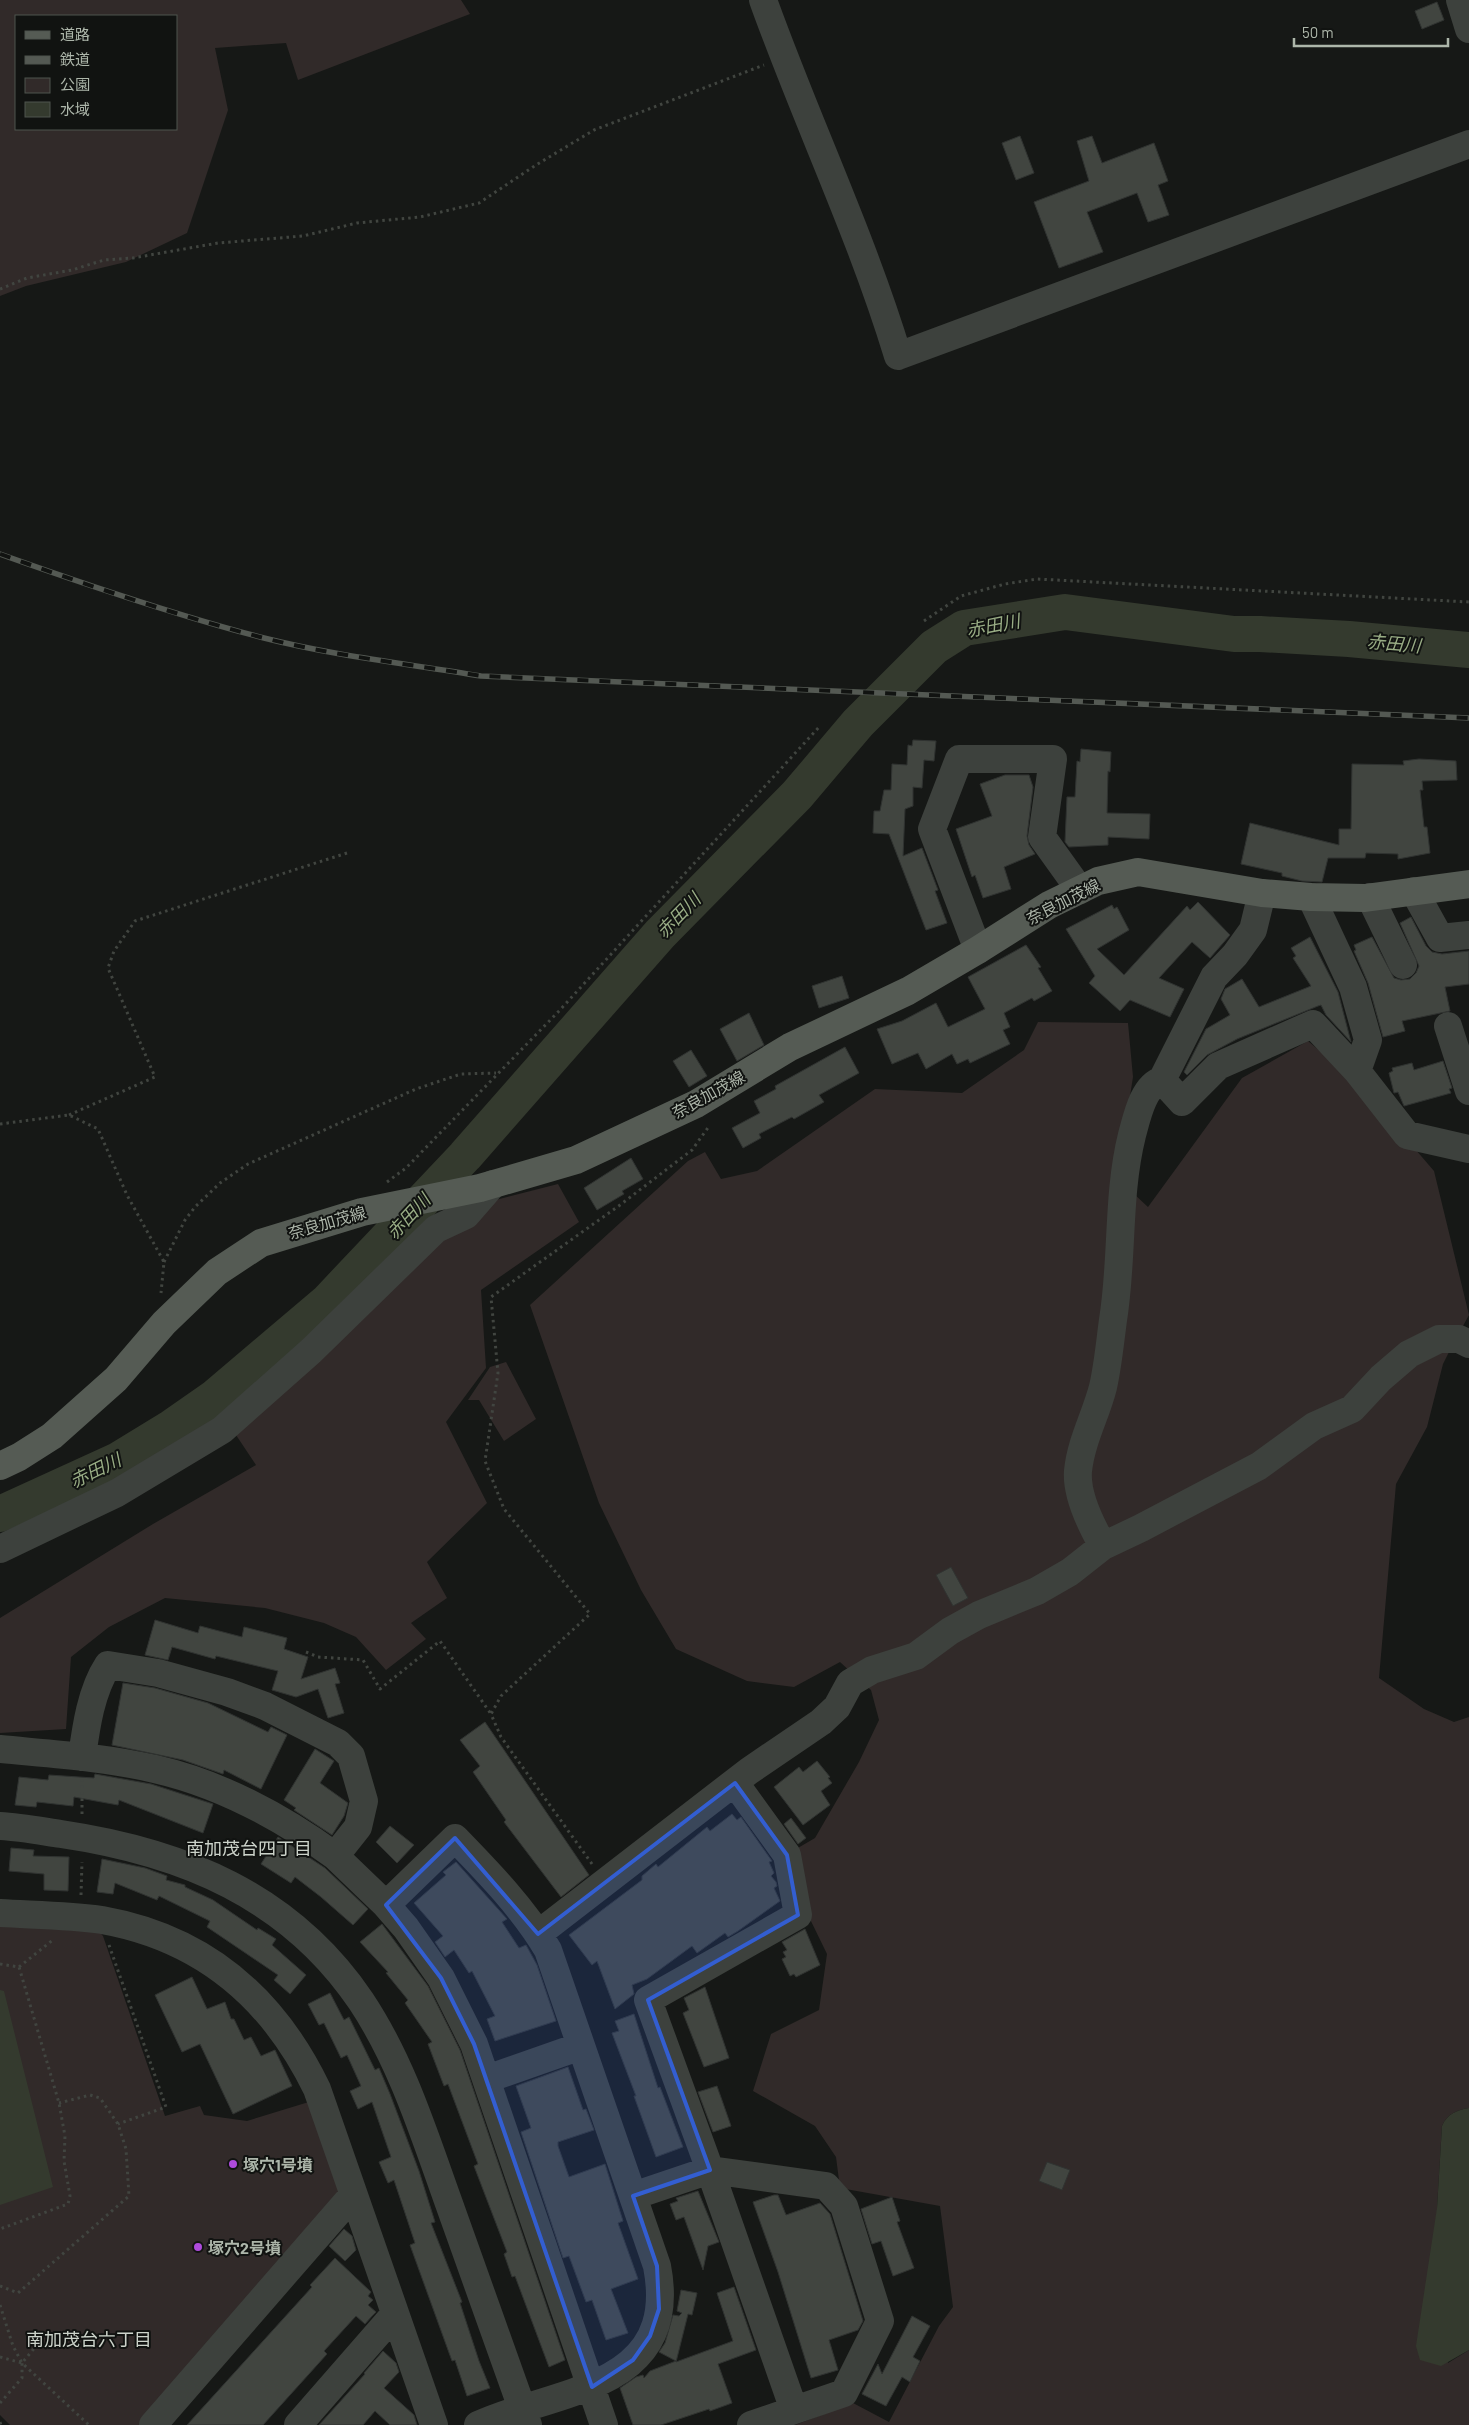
<svg xmlns="http://www.w3.org/2000/svg" width="1469" height="2425" font-family="Barlow,'Noto Sans JP',sans-serif">
<rect width="100%" height="100%" fill="#161816"/>
<path fill="#312a29" fill-rule="evenodd" d="M0 0H461L470 14 298 80 286 43 215 48 228 110 187 233 126 262 26 286 0 296ZM16 16H176V129H16Z
M1038 1022 1128 1023 1133 1077 1117 1178 1148 1207 1242 1078 1308 1041 1360 1085 1434 1171 1469 1315 1458 1335 1377 1374 1256 1461 853 1674 840 1662 794 1687 747 1681 676 1649 641 1590 599 1503 530 1305 688 1161 705 1152 721 1179 757 1171 875 1089 962 1093 1024 1050Z
M558 1184 579 1222 481 1290 486 1368 446 1422 487 1503 427 1562 447 1598 411 1623 426 1639 386 1670 356 1637 324 1623 265 1608 165 1598 109 1627 71 1657 66 1729 0 1733V1618L153 1524 256 1465 228 1423 453 1211Z
M1453 1344 1443 1364 1427 1427 1396 1484 1379 1678 1424 1709 1454 1722 1469 1717V2108C1457 2110 1447 2114 1442 2126L1437 2208 1448 2363 1469 2350V2425H795L853 2403 889 2422 939 2326 953 2307 940 2206 840 2188 836 2157 815 2126 753 2091 771 2034 819 2010 827 1954 808 1915 791 1852 815 1838 859 1762 879 1720 871 1690 861 1681Z
M506 1362 536 1419 504 1441 479 1400H468L490 1367Z
M0 1921 96 1928 103 1936 165 2116 200 2106 204 2115 247 2121 312 2101 341 2192 141 2425H10L0 2415Z"/>
<path fill="#343a2e" d="M0 1990 4 1991 53 2187 0 2205Z
M1469 2108V2350L1441 2366 1420 2360 1416 2346 1437 2208 1442 2126C1447 2114 1457 2110 1469 2108Z"/>
<g fill="none" stroke-linecap="round" stroke-linejoin="round">
<path stroke="#343a2e" stroke-width="36" d="M0 1514 118 1460 172 1427 215 1397 327 1302 465 1156 660 934 797 795 858 723 934 647 964 628 1065 612 1234 634H1260L1349 639 1469 650"/>
</g>
<path fill="#414540" stroke="#303331" d="M1437 2 1444 20 1422 29 1415 11Z
M1020 136 1034 173 1016 180 1002 143Z
M1092 136 1102 163 1154 143 1168 181 1158 185 1169 215 1148 222 1137 193 1087 212 1103 252 1059 268 1034 202 1089 181 1077 141Z
M913 740 936 741 934 761 924 760 922 788 913 787V806L905 809 903 856 922 848 938 890 935 891 947 923 926 930 889 834 873 833 874 811H880L884 790H891L892 764 907 765 908 745 912 746Z
M1081 749 1111 752 1110 772 1108 771 1107 813 1150 814 1149 839 1108 837V845L1069 847 1065 842 1067 797H1075L1077 761 1080 762Z
M1419 759 1456 761 1457 780 1422 781 1423 790H1420L1424 827H1427L1430 853 1398 859V854L1366 853 1365 858H1328L1322 882 1302 881 1282 876V873L1241 864 1250 823 1339 845V829H1351L1352 764 1404 765 1403 761Z
M1005 775H1029L1033 787 1027 836 1029 845 1035 854 1004 867 1011 889 983 898 975 875 972 877 956 829 992 816 980 784Z
M1198 902 1230 935 1210 958 1192 942 1159 978 1184 989 1170 1017 1130 1000 1120 1011 1089 983 1095 976 1066 929 1112 905 1114 909 1117 907 1129 930 1097 949 1124 975 1187 906 1190 910Z
M1411 917 1426 946 1432 952 1442 954 1469 951V984L1445 987 1450 1011 1402 1021 1405 1031 1383 1037 1368 983 1354 951 1356 950 1354 945 1372 937 1394 978 1401 980 1410 979 1416 973 1419 966 1400 923Z
M1310 937 1338 992 1351 1042 1326 1015 1321 1005 1318 1006 1237 1039 1207 1055 1187 1075 1184 1072 1206 1029 1230 1015 1221 999 1225 989 1242 979 1259 1007 1311 986 1293 958 1296 956 1291 948Z
M1026 945 1041 967 1038 968 1052 991 1034 1001 1032 998 1004 1013 1010 1027 1003 1030 1010 1044 970 1063 968 1059 957 1064 952 1054 926 1069 918 1053 892 1064 877 1029 902 1021 936 1003 948 1027 985 1009 968 977Z
M842 976 849 998 819 1008 812 986Z
M749 1013 764 1045 737 1061 720 1029Z
M845 1047 859 1073 819 1095 824 1102 794 1119 792 1117 759 1134 761 1138 743 1148 732 1128 760 1113 754 1101 776 1089 775 1086Z
M691 1050 707 1076 689 1087 673 1061Z
M1443 1061 1452 1088 1449 1089 1451 1093 1404 1106 1398 1092 1394 1093 1389 1073 1393 1071 1392 1068 1412 1063 1414 1070Z
M631 1158 643 1179 622 1191 624 1194 597 1210 584 1188Z
M951 1567 968 1598 953 1606 936 1575Z
M155 1620 198 1633 200 1626 242 1637 244 1627 287 1638 284 1649 308 1657 301 1679 335 1668 340 1683 335 1684 344 1713 328 1718 318 1689 296 1697 272 1690 278 1671 216 1656 215 1659 172 1647 168 1660 145 1655Z
M123 1683 155 1688 208 1703 268 1732 271 1727 287 1735 261 1789 224 1770 223 1774 183 1760 112 1745Z
M485 1722 589 1875 561 1897 504 1822 506 1820 473 1772 480 1766 460 1740Z
M315 1749 334 1761 320 1783 348 1803 344 1816 332 1835 294 1810 296 1808 284 1800Z
M817 1761 830 1777 828 1778 832 1783 821 1791 830 1805 803 1825 774 1787 799 1767 803 1772Z
M95 1774 151 1784 213 1804 203 1833 119 1800 118 1805 74 1797 73 1806 37 1802 36 1807 15 1805 19 1777 48 1780 49 1775 94 1778Z
M732 1814 737 1820 741 1817 772 1861 769 1862 774 1873 771 1876 776 1882 777 1886 774 1888 780 1901 738 1931 728 1937 725 1933 697 1953 692 1946 647 1979 632 1985 634 1994 615 2009 597 1961 592 1965 569 1935 642 1880V1876L656 1864 658 1867 707 1827 710 1831Z
M791 1818 806 1838 798 1844 784 1824Z
M390 1826 414 1845 397 1863 376 1842Z
M278 1837 325 1868 368 1909 353 1925 321 1897 295 1877 291 1883 261 1864Z
M11 1848 34 1850 33 1856 69 1857 68 1891 44 1890V1874L9 1871Z
M102 1859 145 1868 167 1876 166 1880 185 1885V1887L213 1900 257 1930 258 1928 276 1939 272 1945 306 1975 290 1994 274 1980 278 1975 207 1927 210 1921 159 1896 157 1900 115 1883 113 1894 97 1892Z
M456 1862 507 1919 502 1922 519 1948 526 1945 537 1965 556 2021 495 2041 487 2019 495 2016 472 1971 469 1973 454 1950 445 1957 435 1942 443 1936 414 1903 446 1875 443 1872Z
M382 1924 428 1986 460 2050 565 2360 549 2367 515 2276 512 2277 504 2254 507 2252 474 2166 478 2164 448 2084 444 2086 428 2044 432 2042 405 2003 408 2000 386 1973 388 1972 360 1942Z
M805 1929 820 1965 796 1977 794 1974 790 1976 782 1959 786 1957 783 1952 787 1950 782 1942Z
M192 1977 207 2009 225 2002 231 2019H234L244 2040 251 2037 261 2056 275 2050 292 2086 233 2114 200 2044 182 2052 155 1995Z
M705 1987 729 2058 704 2067 683 2013 689 2010 684 1998Z
M330 1993 344 2020 349 2017 375 2070 379 2068 390 2094 419 2171 435 2222 431 2223 462 2302 460 2303 479 2361 490 2388 467 2396 455 2360 452 2361 410 2245 415 2243 394 2180 388 2183 379 2162 391 2157 372 2102 358 2109 350 2091 361 2086 347 2055 341 2058 324 2023 319 2025 308 2004Z
M634 2014 658 2088 660 2087 683 2147 656 2157 634 2096H636L612 2033 619 2031 615 2021Z
M568 2067 583 2110 586 2109 594 2130 558 2142V2146L569 2177 605 2164 623 2221 618 2223 638 2279 611 2289 628 2333 606 2340 592 2300 586 2302 569 2256 563 2258 521 2132 531 2128 516 2086Z
M717 2086 731 2126 713 2132 698 2092Z
M1047 2162 1070 2170 1062 2190 1039 2181Z
M698 2191 719 2242 708 2246 703 2270 684 2217 676 2220 670 2204 678 2201 676 2198Z
M774 2195H778L786 2215 820 2203 830 2214 863 2321 858 2330 829 2340 838 2370 811 2378 778 2272 753 2202Z
M892 2197 900 2221 897 2222 914 2268 893 2276 881 2241 872 2244 861 2209Z
M344 2229 352 2236 356 2250 345 2261 329 2246Z
M335 2258 371 2292 368 2296 373 2300 368 2305 376 2312 372 2316 365 2324 356 2316 324 2351 327 2354 263 2425H187L312 2287 310 2285Z
M734 2287 756 2350 718 2364 732 2403 710 2411 709 2409 661 2425H633L620 2388 636 2377 643 2375 644 2378 650 2371 676 2361 659 2352 665 2343 673 2315 679 2316 682 2313 677 2311 681 2290 697 2293 692 2315 688 2314 676 2362 733 2341 717 2293Z
M912 2316 930 2326 913 2357 920 2361 910 2382 902 2377 886 2406 862 2394 878 2364 882 2374Z
M383 2351 396 2363 399 2372 384 2388 414 2415 417 2425H390L375 2411 363 2425H319L365 2374 364 2373Z"/>
<g fill="none" stroke-linecap="round" stroke-linejoin="round">
<path stroke="#414540" stroke-width="3" stroke-dasharray="2.5 4" stroke-linecap="butt" d="M0 289 27 278 72 270 104 260 133 258 218 243 303 236 357 223 420 217 479 203 536 165 594 130 764 65
M924 621 961 596 1005 584 1037 579 1469 602
M69 1115 155 1077 108 968 114 951 135 921 347 853
M0 1124 69 1115 98 1129 127 1195 164 1262 161 1293
M387 1182 406 1168 559 1011 820 726
M164 1262 185 1220 195 1207 220 1183 248 1164 416 1089 461 1074 496 1073
M306 1652 318 1657 363 1660 380 1689 440 1641 491 1714
M82 1814V1780
M592 1864 501 1737 491 1714 501 1696 590 1614 504 1509 485 1461 498 1373 491 1297 620 1205 692 1150 710 1125
M81 1895 82 1862
M109 1945 166 2107 118 2124
M0 1964 19 1967 59 2103 65 2136 64 2161 70 2196 68 2204 0 2229
M19 1967 54 1939
M0 2286 18 2293 129 2196 126 2149 118 2124 100 2098 90 2095 59 2103
M0 2305 13 2346 22 2363 42 2339
M0 2357 22 2363 89 2425
M0 2403 22 2378V2363
M0 2422 1 2425"/>
<path stroke="#3d413d" stroke-width="28" d="M763 0C806 120 861 234 898 356L1469 144
M1460 0 1469 29
M1414 891 1440 938 1469 935
M1311 897 1353 987 1368 1040 1357 1071
M1370 897 1403 965
M978 950 932 829 959 759H1053L1042 837 1080 890
M1448 1026 1469 1091
M1162 1080 1182 1102 1218 1066 1313 1024 1357 1071 1407 1135 1469 1149
M1103 1546C1091 1525 1076 1495 1078 1471 1081 1441 1096 1415 1103 1387 1108 1365 1110 1342 1113 1320 1123 1258 1117 1195 1132 1135 1137 1117 1143 1086 1162 1080L1214 977 1235 955 1253 930 1262 893
M0 1549 117 1493 222 1430 311 1351 436 1229 466 1215 493 1184
M0 1749C52 1754 104 1757 155 1769 221 1784 280 1816 335 1856
M82 1757C86 1727 91 1691 108 1665L158 1673 227 1692 265 1706 338 1743 351 1756 364 1801 358 1827 335 1856 386 1905 455 1838C488 1872 524 1909 548 1950L657 2266C681 2391 555 2389 478 2425
M735 1783 787 1855 798 1915 648 2000 710 2170 826 2186 844 2206 880 2321 844 2393 751 2425
M0 1826C20 1827 41 1831 61 1834 183 1852 290 1896 361 2001 401 2061 423 2131 447 2198 474 2274 501 2349 528 2425
M386 1905 406 1928 441 1978 474 2044 604 2425
M0 1913C34 1915 69 1915 102 1920 203 1938 273 1998 317 2089L434 2425
M538 1934 749 1771 821 1722 837 1707 850 1683 872 1670 916 1656 950 1631 979 1615 1037 1591 1070 1572 1103 1546 1141 1528 1259 1466 1314 1426 1352 1409 1381 1378 1409 1354 1439 1339H1459L1469 1344
M487 2079 581 2046
M633 2196 710 2170 794 2410
M153 2425 353 2195
M298 2425 394 2315"/>
<path stroke="#555b54" stroke-width="28" d="M0 1466 19 1457 52 1436 116 1379 164 1323 217 1272 261 1243 362 1212 480 1188 576 1160 696 1104 790 1047 908 991 978 950 1049 905 1098 881 1138 872 1262 893 1311 897 1365 898 1469 884"/>
<g stroke="#545953" stroke-width="5.5">
<path id="rail" d="M0 554C87 585 175 615 264 638 335 656 409 664 481 676L1469 718"/>
</g>
<use href="#rail" stroke="#111311" stroke-width="4" stroke-dasharray="11" stroke-linecap="butt"/>
</g>
<path fill="#335ed1" fill-opacity="0.2" stroke="#335ed1" stroke-width="4" stroke-linejoin="round" d="M735 1783 787 1855 798 1915 648 2000 710 2170 633 2196 657 2266 659 2309 650 2336 633 2360 592 2387 474 2044 441 1978 386 1905 455 1838 538 1934Z"/>
<g fill="#af4bdb" stroke="#111311" stroke-width="2">
<circle cx="233" cy="2164" r="5"/>
<circle cx="198" cy="2247" r="5"/>
</g>
<g text-anchor="middle" dominant-baseline="central" stroke-width="4" stroke-linejoin="round" paint-order="stroke">
<g font-size="16" fill="#adb6aa" stroke="#111311">
<text transform="translate(1063 901) rotate(-27)">奈良加茂線</text>
<text transform="translate(708 1094) rotate(-29)">奈良加茂線</text>
<text transform="translate(327 1222) rotate(-16)">奈良加茂線</text>
</g>
<g font-size="16" font-weight="bold" fill="#adb6aa" stroke="#111311" text-anchor="start">
<text x="243" y="2164">塚穴1号墳</text>
<text x="208" y="2247">塚穴2号墳</text>
</g>
<g font-size="18" font-style="italic" fill="#99ad85" stroke="#111311">
<text transform="translate(993 625) rotate(-11)">赤田川</text>
<text transform="translate(1394 643) rotate(5)">赤田川</text>
<text transform="translate(678 915) rotate(-46)">赤田川</text>
<text transform="translate(408 1216) rotate(-47)">赤田川</text>
<text transform="translate(95 1470) rotate(-26)">赤田川</text>
</g>
<g font-size="18" fill="#ccd3ca" stroke="#111311">
<text x="249" y="1848">南加茂台四丁目</text>
<text x="89" y="2339">南加茂台六丁目</text>
</g>
</g>
<rect x="15" y="15" width="162" height="115" fill="#111311" stroke="#4f544e"/>
<rect x="25" y="31" width="25" height="8" fill="#555b54" stroke="#4f544e"/>
<text x="60" y="40" font-size="15" fill="#adb6aa">道路</text>
<rect x="25" y="56" width="25" height="8" fill="#545953" stroke="#4f544e"/>
<text x="60" y="65" font-size="15" fill="#adb6aa">鉄道</text>
<rect x="25" y="78" width="25" height="15" fill="#312a29" stroke="#4f544e"/>
<text x="60" y="90" font-size="15" fill="#adb6aa">公園</text>
<rect x="25" y="102" width="25" height="15" fill="#343a2e" stroke="#4f544e"/>
<text x="60" y="115" font-size="15" fill="#adb6aa">水域</text>
<path d="M1294 38v8h154v-8" fill="none" stroke="#adb6aa" stroke-width="2.5"/>
<text x="1302" y="38" font-size="15" fill="#adb6aa" stroke="#111311" stroke-width="4" paint-order="stroke">50 m</text>
</svg>
